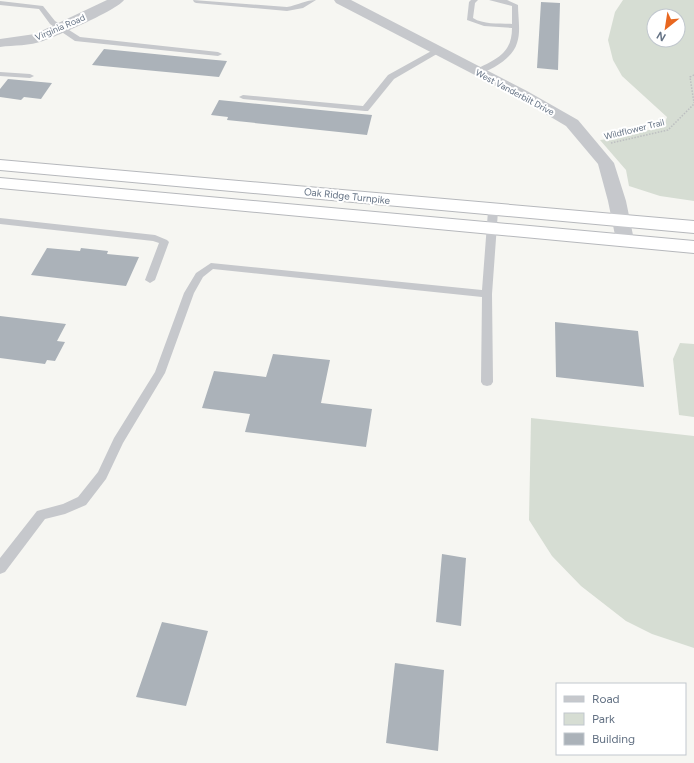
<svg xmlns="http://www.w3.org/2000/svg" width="694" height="763" font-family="Figtree,sans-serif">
<rect width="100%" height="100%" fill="#f6f6f2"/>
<path fill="#d6ddd3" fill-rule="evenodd" d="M623 0H694V201L660 196 629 186 626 170 600 140 618 138 664 126 667 117 622 76 613 60 608 40 615 12ZM654 16H678V40H654Z
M680 343 694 344V417L679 415 673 359Z
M531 418 694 436V648L652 634 626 621 581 586 552 556 529 520Z"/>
<path fill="#abb2b9" d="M541 2 560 3 558 70 537 68Z
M104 49 205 59 227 61 219 77 92 65Z
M8 79 52 83 41 99 24 97 21 100 0 97V89Z
M219 100 341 112 372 115 367 135 227 120 228 117 211 115Z
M47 248 80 251 81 248 108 251 107 254 139 257 126 286 31 275Z
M0 316 66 324 57 341 65 342 55 361 47 360 45 364 0 358Z
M555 322 638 331 644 387 556 377Z
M273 354 330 360 321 403 372 409 366 447 245 432 250 414 202 408 214 371 266 377Z
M442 554 466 558 461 626 436 622Z
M162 622 208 631 186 706 136 697Z
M395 663 444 670 438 751 386 743Z"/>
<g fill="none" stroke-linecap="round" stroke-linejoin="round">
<g stroke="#b6b8bc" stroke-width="2">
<path id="trunk" d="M0 160 694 221V233L0 170Z
M0 178 694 241V253L0 188Z"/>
</g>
<path stroke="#bdbfc1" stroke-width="1.5" stroke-dasharray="1.5 1.5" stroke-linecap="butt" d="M694 75 690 77 694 103
M611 143 668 130 694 104"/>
<path fill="#c6c8cc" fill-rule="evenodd" d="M193 0 287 7C298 5 306 0 316 0L303 8 287 11 196 3 194 2Z
M471 0H478L475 3 473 18C484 25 499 23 512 24V6L489 0H507L518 5C518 17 521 32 517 43 513 58 492 70 478 74L474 72 475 70C496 59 512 54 512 28L484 26 467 20 469 2Z
M0 1 43 6 55 21 80 37 218 52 222 54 218 56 75 41 50 24 39 9 0 5Z
M435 49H441L442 51 394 79 368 111H365L243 99 239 97 243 95 363 106 388 75Z
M0 72 30 74 34 76 30 78 0 76Z
M493 208 498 211 492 294 493 382 491 385 487 386 483 385 481 382 482 297 213 269 203 277 194 293 165 373 123 443 106 479 86 505 65 514 45 519 5 572 0 574V558L37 511 63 504 78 497 98 472 114 438 155 372 184 293 196 273 211 263 482 290 488 211Z
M0 218 155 235 167 240 169 242 155 280 150 283 145 280 159 243 153 241 0 224Z"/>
<path fill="#c6c8cc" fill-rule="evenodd" d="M107 0H124C117 10 57 36 43 41 30 46 14 45 0 47V39L35 34Z"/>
<path fill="#c6c8cc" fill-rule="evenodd" d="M334 0H351L527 91 578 120 614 163 626 201 634 240 632 244 625 246 618 244 616 240 608 201 598 164 566 126 517 97 336 3Z"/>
<use href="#trunk" fill="#fff" fill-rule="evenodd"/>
</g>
<g text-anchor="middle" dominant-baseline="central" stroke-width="4" stroke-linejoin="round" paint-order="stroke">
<g font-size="9" fill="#647284" stroke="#fff">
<text transform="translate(60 27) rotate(-23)">Virginia Road</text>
<text transform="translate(515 92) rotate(28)">West Vanderbilt Drive</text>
<text transform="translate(634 129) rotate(-14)">Wildflower Trail</text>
</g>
<g font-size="10" fill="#647284" stroke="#fff">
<text transform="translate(347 196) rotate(6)">Oak Ridge Turnpike</text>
</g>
</g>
<rect x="556" y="683" width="130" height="72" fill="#ffffff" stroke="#c1c7ce"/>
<rect x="564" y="696" width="20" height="6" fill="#c6c8cc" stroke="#c1c7ce"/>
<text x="592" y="703" font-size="12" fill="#647284">Road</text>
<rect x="564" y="713" width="20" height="12" fill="#d6ddd3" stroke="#c1c7ce"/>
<text x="592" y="723" font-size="12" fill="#647284">Park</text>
<rect x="564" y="733" width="20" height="12" fill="#abb2b9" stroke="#c1c7ce"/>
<text x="592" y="743" font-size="12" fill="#647284">Building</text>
<g transform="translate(666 28) rotate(210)"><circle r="19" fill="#ffffff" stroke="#c1c7ce"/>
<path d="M0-3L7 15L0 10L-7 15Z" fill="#e86720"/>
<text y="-6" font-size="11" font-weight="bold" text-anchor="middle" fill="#647284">N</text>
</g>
</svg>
